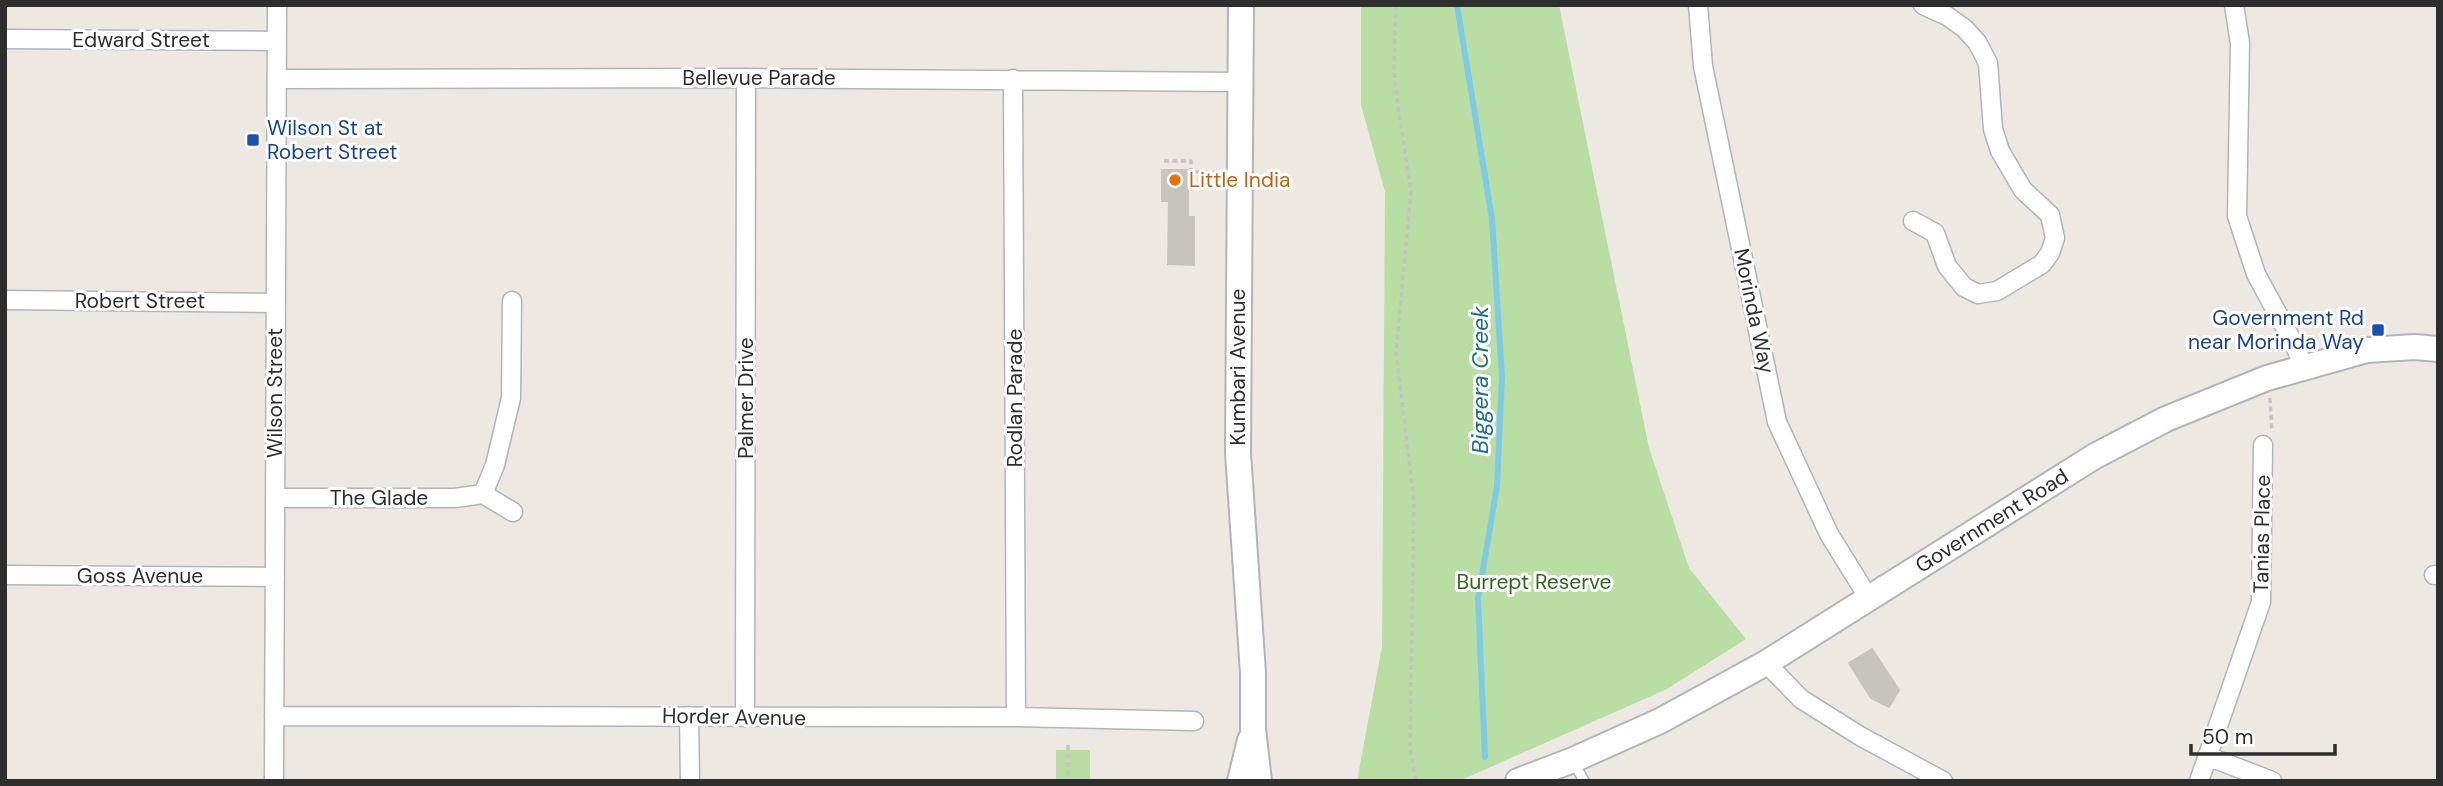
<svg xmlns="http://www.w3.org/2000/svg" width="2443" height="786" font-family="'DM Sans',sans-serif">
<rect width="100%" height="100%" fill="#eee8e2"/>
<path fill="#b9dea4" d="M1361 5H1559L1649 448 1689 568 1746 639 1667 689 1459 781H1357L1382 647 1385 192 1361 105Z
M1056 750H1090V781H1056Z"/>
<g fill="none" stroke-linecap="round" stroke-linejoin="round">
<path stroke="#80cbe4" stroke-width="6" d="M1457 5 1492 219 1502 377 1497 486 1478 599 1485 757"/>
</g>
<path fill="#c7c3bd" stroke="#c9c4bb" stroke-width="2" d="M1162 170H1188V217H1194V265L1168 264 1169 201H1162Z
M1872 649 1899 690 1889 707 1871 698 1849 663Z"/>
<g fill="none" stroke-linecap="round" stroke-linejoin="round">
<g stroke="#b2b4bc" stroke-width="12">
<path id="lane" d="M1573 761 1584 781"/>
</g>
<g stroke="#b2b4bc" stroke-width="21">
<path id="street" d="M1698 5 1703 66 1777 422 1829 534 1868 597
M2234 5 2240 43 2237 216 2256 274 2295 346 2304 368
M5 39 277 41
M277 79 746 78 1240 82
M1013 79 1016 717
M1913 221 1935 233 1947 266 1964 287 1978 294 1997 291 2042 264 2050 253 2055 238 2050 215 2023 190 2000 151 1993 129 1988 63 1977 42 1964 28 1947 16 1923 5
M5 300 275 303
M483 494 495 465 511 398 512 301
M275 498H455L483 494 513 512
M5 575 275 577
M2434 575H2438
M1766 663 1801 699 1860 736 1943 781
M274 716 1016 717 1194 721
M689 716 690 781
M745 717 746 78
M2207 756 2272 781
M274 781 277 5
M2199 781 2261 602 2263 445"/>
</g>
<g stroke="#b2b4bc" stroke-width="28">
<g id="secondary">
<path d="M1241 5 1238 453 1253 673V729L1259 781"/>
<path d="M1240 781 1250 740"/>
<path id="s1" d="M1518 781 1573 760 1660 721 1766 663 2095 456 2166 419 2267 378 2367 350 2415 347 2438 349"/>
</g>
</g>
<path stroke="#c4c4c4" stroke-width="3.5" stroke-dasharray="5 3.5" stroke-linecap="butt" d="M1396 5 1394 68 1397 100 1411 191 1396 352 1414 501 1410 748 1416 781
M1164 161H1191V172H1215
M2270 398 2272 432
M1068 745V781"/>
<use href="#lane" stroke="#fff" stroke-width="9"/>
<use href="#street" stroke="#fff" stroke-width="18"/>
<use href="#secondary" stroke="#fff" stroke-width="24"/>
</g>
<g fill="#1a4fb4" stroke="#fff" stroke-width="2.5">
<rect x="246" y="133" width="14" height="14" rx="3.5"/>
<rect x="2371" y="323" width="14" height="14" rx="3.5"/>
</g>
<circle fill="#e8710a" stroke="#fff" stroke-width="2.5" cx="1175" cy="180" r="7"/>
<g text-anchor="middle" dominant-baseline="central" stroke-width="6" stroke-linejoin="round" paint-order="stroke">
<g font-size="21" fill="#2e2e2e" stroke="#fff">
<text x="141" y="40">Edward Street</text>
<text x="759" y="78">Bellevue Parade</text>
<text x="140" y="301">Robert Street</text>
<text transform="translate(1754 311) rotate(78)">Morinda Way</text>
<text transform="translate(1238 367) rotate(-90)">Kumbari Avenue</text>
<text transform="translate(275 393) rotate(-90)">Wilson Street</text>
<text transform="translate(746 398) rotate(-90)">Palmer Drive</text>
<text transform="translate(1015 398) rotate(-90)">Rodlan Parade</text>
<text x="379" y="498">The Glade</text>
<text stroke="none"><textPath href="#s1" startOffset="542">Government Road</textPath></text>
<text transform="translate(2262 534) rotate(-89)">Tanias Place</text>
<text x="140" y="576">Goss Avenue</text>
<text transform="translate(734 717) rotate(1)">Horder Avenue</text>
</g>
<g font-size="21" fill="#164399" stroke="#fff" text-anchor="start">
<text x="267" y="128">Wilson St at<tspan x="267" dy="24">Robert Street</tspan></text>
<text x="2364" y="318" text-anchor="end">Government Rd<tspan x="2364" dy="24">near Morinda Way</tspan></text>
</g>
<g font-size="21" fill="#c56008" stroke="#fff" text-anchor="start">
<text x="1189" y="180">Little India</text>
</g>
<g font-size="21" fill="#326623" stroke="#fff">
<text x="1534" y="582">Burrept Reserve</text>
</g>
<g font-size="23" font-style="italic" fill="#1b6d94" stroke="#fff">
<text transform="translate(1480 380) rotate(-90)">Biggera Creek</text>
</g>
</g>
<rect width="2443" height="786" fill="none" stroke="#2e2e2e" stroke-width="14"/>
<path d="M2191 744v10h144v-10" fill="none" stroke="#2e2e2e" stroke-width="3.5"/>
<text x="2202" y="744" font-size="21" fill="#2e2e2e" stroke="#ffffff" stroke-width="5" paint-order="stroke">50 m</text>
</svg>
